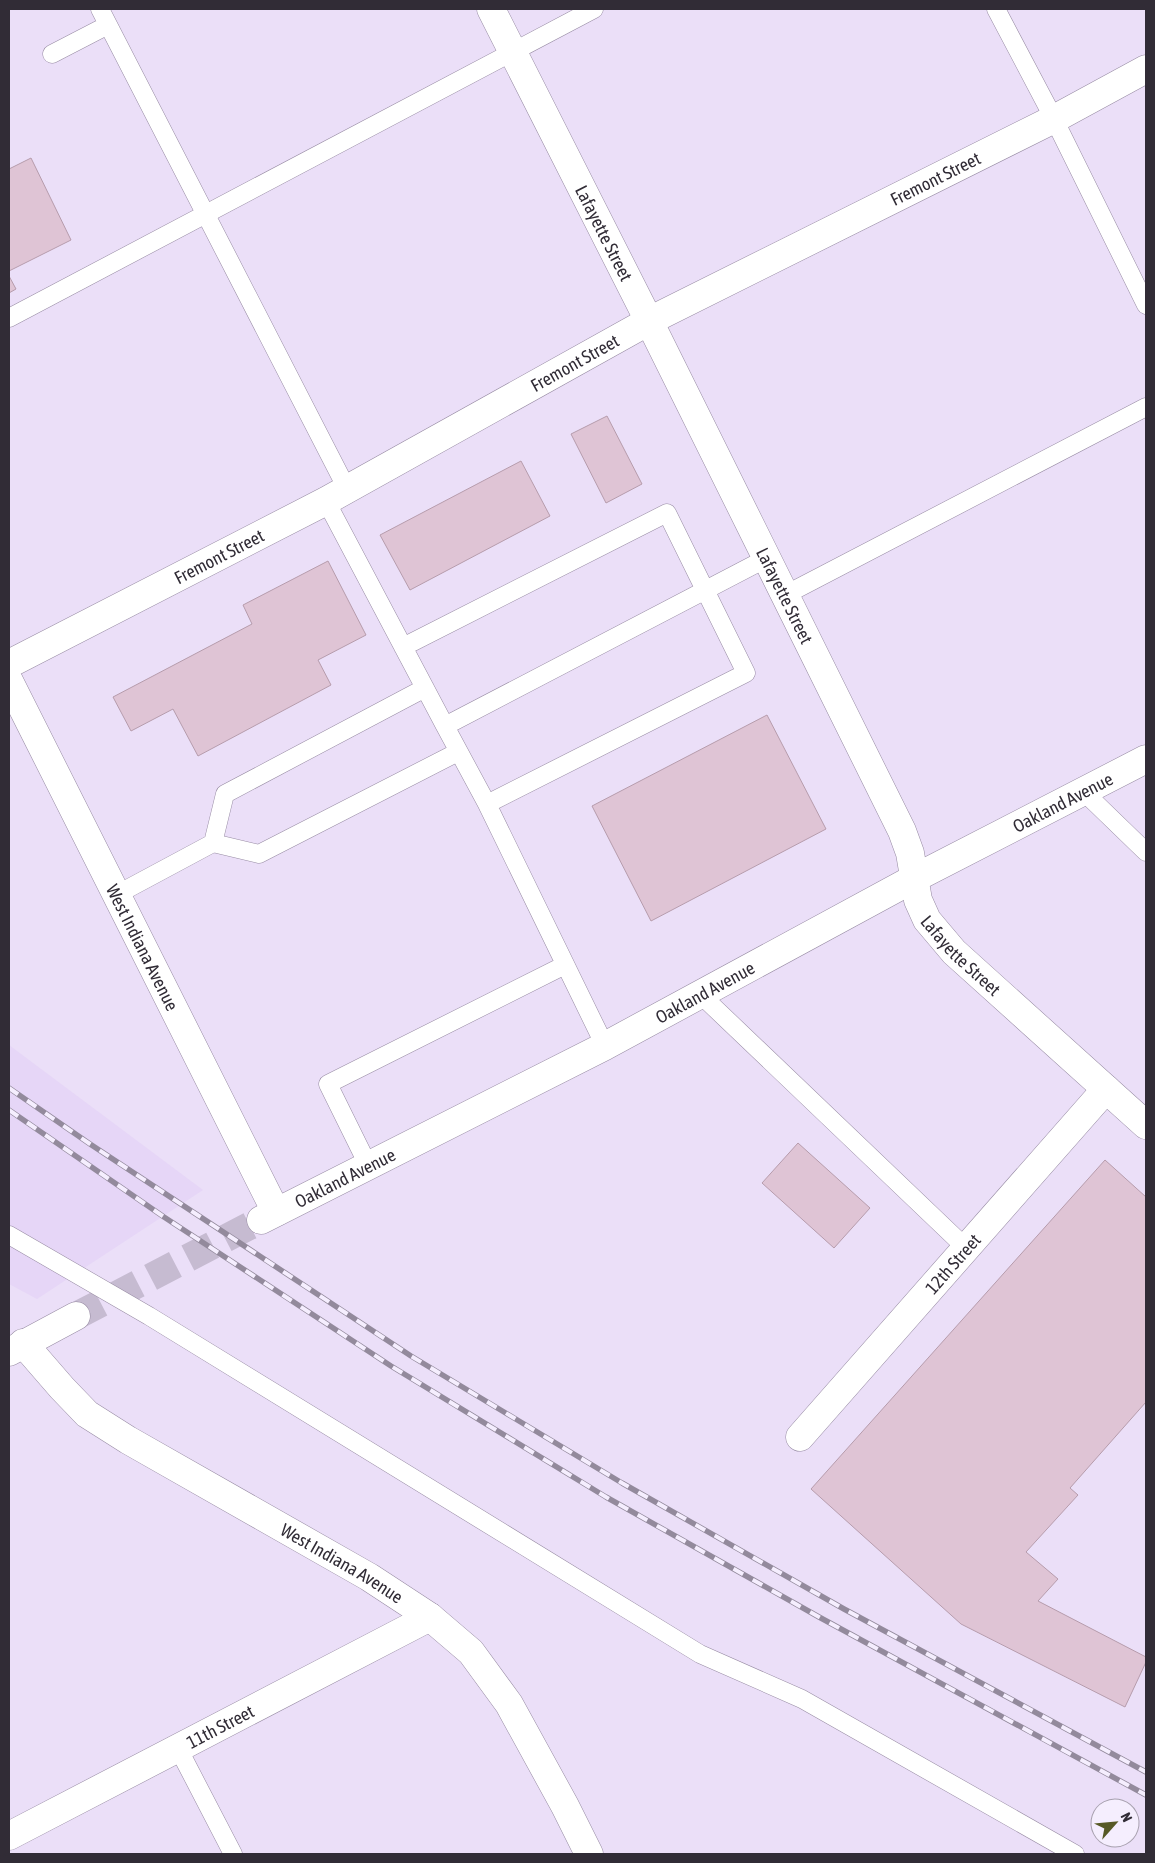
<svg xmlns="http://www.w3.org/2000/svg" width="1155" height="1863" font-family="'Asap Condensed',sans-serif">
<rect width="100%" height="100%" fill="#ebdff8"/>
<path fill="#e6d6f7" d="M9 1045 203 1190 37 1299 9 1284Z"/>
<path fill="#dfc4d5" stroke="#b69cac" d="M31 158 71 240 9 271V169Z
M9 276 16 289 9 293Z
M607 416 642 484 606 503 571 434Z
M521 461 550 516 410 590 380 535Z
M328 561 366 635 318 660 331 685 198 756 173 709 131 731 113 697 252 624 243 605Z
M767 715 826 829 651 921 592 806Z
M798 1143 870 1208 834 1248 762 1183Z
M1105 1160 1146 1197V1402L1070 1488 1078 1495 1026 1552 1058 1579 1038 1601 1146 1657V1662L1125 1707 961 1624 811 1489Z"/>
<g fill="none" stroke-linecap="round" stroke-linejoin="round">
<path stroke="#c6bbd1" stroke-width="28" stroke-dasharray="28 14" stroke-linecap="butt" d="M76 1316 261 1220"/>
<g stroke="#978ba3" stroke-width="19">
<path id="lane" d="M100 9 347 489
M996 9 1054 119 1146 305
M52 54 108 25
M9 318 594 9
M326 501 445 726
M785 595 1146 407
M403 647 667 513 746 673 487 804
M425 688 225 794 213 843 259 854 458 752
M1084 792 1146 852
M116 895 213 843
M700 994 966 1248
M605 1046 487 804 445 726 767 558
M368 1165 328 1084 565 965
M9 1235 149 1316 700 1654 802 1699 1075 1854
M178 1748 233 1854"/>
</g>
<g stroke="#978ba3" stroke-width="29">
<g id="street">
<path id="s1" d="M491 9 649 321 902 831 910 853 918 900 927 920 954 952 1146 1125"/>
<path id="s2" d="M9 664 326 501 649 321 1054 119 1146 69"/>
<path id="s3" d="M800 1437 1106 1089"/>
<path id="s4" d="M9 1836 430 1617"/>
</g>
</g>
<g stroke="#978ba3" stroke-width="29">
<g id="secondary">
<path id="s5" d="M9 681 276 1212"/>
<path id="s6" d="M261 1220 605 1046 915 878 1146 759"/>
<path id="s7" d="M23 1343 62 1388 87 1414 128 1440 369 1577 430 1617 471 1652 509 1704 565 1806 589 1854"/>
<path d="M9 1352 76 1316"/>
</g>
</g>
<use href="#lane" stroke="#fff" stroke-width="18"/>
<use href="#street" stroke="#fff" stroke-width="28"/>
<use href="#secondary" stroke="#fff" stroke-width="28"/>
<g stroke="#938a9c" stroke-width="5.5">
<path id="rail" d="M9 1088 90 1144 411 1356 622 1483 844 1609 1146 1772
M9 1110 164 1217 391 1366 606 1497 819 1617 1146 1795"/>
</g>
<use href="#rail" stroke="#f5eefe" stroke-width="4" stroke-dasharray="11" stroke-linecap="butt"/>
</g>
<g text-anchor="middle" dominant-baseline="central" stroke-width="4" stroke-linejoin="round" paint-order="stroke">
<g font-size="18" fill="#312c36" stroke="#f5eefe">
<text stroke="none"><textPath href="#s2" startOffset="1046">Fremont Street</textPath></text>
<text stroke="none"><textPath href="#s1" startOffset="251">Lafayette Street</textPath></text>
<text stroke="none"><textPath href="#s2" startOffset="641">Fremont Street</textPath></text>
<text stroke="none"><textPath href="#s2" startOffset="236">Fremont Street</textPath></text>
<text stroke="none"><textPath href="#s1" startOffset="656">Lafayette Street</textPath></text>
<text stroke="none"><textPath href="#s6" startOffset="904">Oakland Avenue</textPath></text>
<text stroke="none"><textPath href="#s5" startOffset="298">West Indiana Avenue</textPath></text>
<text stroke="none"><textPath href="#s1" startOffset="1061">Lafayette Street</textPath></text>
<text stroke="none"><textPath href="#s6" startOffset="499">Oakland Avenue</textPath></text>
<text stroke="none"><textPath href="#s6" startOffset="94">Oakland Avenue</textPath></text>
<text stroke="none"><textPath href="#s3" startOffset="231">12th Street</textPath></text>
<text stroke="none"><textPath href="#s7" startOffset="391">West Indiana Avenue</textPath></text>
<text stroke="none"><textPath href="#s4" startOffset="238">11th Street</textPath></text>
</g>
</g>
<rect width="1155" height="1863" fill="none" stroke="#312c36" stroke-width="20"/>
<g transform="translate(1115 1823) rotate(63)"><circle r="24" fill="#f5eefe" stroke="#a7a0ae"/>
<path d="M0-4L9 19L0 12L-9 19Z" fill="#575926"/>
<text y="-8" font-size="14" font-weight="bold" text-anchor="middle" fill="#312c36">N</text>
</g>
</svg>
